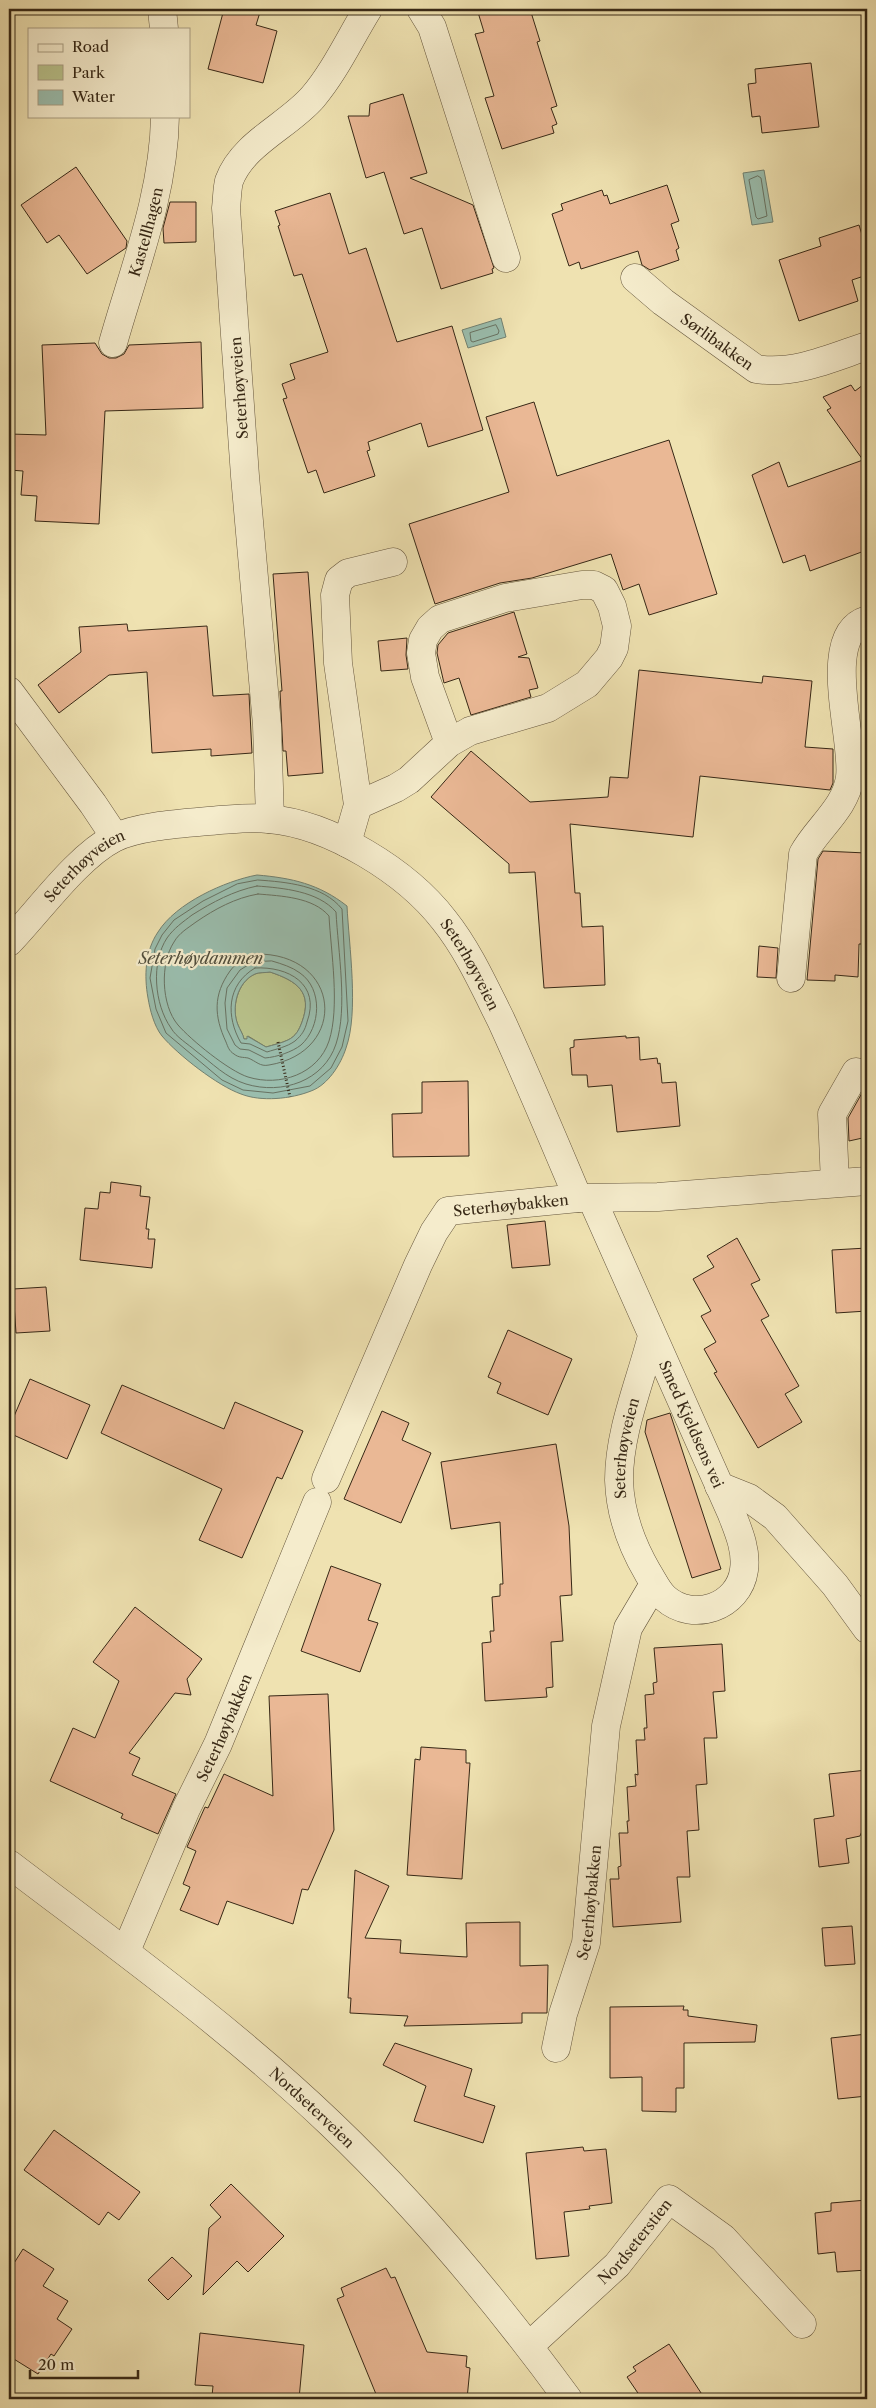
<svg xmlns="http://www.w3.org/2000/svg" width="876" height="2408" font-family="'Libre Caslon Text',serif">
<rect width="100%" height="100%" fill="#efe2b1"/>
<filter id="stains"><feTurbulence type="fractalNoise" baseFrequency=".004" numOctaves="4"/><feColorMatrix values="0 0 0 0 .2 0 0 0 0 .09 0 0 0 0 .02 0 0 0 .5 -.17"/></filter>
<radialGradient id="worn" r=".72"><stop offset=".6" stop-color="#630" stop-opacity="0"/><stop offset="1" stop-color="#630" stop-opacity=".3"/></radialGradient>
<path fill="#b9c38c" stroke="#787651" d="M270 972C297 981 313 992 302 1022 299 1030 296 1036 288 1040 281 1043 273 1045 266 1047L248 1036V1039H244C243 1034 240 1030 238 1025 231 1009 237 982 255 974 259 972 265 973 270 972Z"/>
<path fill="#9abdad" stroke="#728171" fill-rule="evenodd" d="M764 170 773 222 752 225 743 173Z
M501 318 506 337 468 348 462 330Z
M257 875C292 878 319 884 347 906 349 946 359 1012 346 1048 341 1064 328 1085 311 1091 291 1099 261 1102 241 1094 218 1086 178 1055 162 1036 154 1026 150 1010 148 998 144 976 145 951 158 932 176 903 225 881 257 875ZM270 972C297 981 313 992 302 1022 299 1030 296 1036 288 1040 282 1043 273 1045 266 1047L247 1036V1039H244C243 1034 240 1030 238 1025 231 1008 237 982 255 974 259 972 265 973 270 972Z"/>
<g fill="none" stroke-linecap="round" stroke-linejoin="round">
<path stroke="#687262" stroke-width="1" d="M758 176 761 178 767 216 758 219 756 217 749 180Z
M496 325 499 331 498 334 473 342 471 341 470 333Z
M258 880C286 882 323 885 342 909L348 1021 342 1047 331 1068 310 1086 273 1093 243 1090 222 1080 166 1033 156 1009 150 978 155 949 162 935 174 920 203 901 237 884Z
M257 886C283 888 318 891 336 912 338 951 348 1008 336 1044 324 1081 282 1095 246 1084 226 1078 212 1063 196 1051 188 1044 176 1037 171 1028 154 1004 151 962 167 938 174 928 183 922 192 915 213 902 233 891 257 886Z
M258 894C281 896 313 897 329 916 331 952 340 1007 329 1041 318 1074 280 1087 248 1077 229 1071 191 1040 178 1025 161 1005 160 963 174 942 179 933 188 928 196 922 215 909 235 898 258 894Z
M255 954C342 952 349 1052 269 1065 260 1067 256 1061 248 1058 243 1057 239 1058 234 1054 229 1051 228 1047 226 1042 214 1016 213 995 230 971 236 963 245 956 255 954Z
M272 961C282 964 292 967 300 973 323 989 321 1027 301 1045 292 1052 277 1057 265 1058L249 1050 240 1049 235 1045 227 1029 225 1003 227 988 240 970 253 962Z
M255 968C288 966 321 984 307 1022 305 1030 302 1035 295 1041 287 1047 276 1049 267 1052L250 1044 241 1043C226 1017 226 985 255 968Z"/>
</g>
<path fill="#eab895" stroke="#372816" d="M224 9H261L256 25 277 31 263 83 208 69Z
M477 9H530L540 41 537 42 557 106 551 108 557 124 552 126 554 133 502 149 485 98 494 96 475 34 484 32Z
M811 63 819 127 762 133 760 116 752 117 748 84 756 83 755 69Z
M403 94 427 173 410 178 473 205 494 268 492 269 493 273 441 289 422 228 404 234 384 172 366 178 348 116H369L370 104Z
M76 167 127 241 126 248 87 274 59 235 47 243 21 205Z
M667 185 679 221 671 224 679 248 676 250 679 260 650 270 642 265 638 251 581 269 579 262 569 266 552 214 563 210 561 204 602 190 604 196 607 195 610 204Z
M330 193 349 254 366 248 397 342 452 326 483 430 428 447 421 423 368 442 370 450 367 451 375 476 324 493 316 470 308 473 283 399 287 398 282 384 295 379 290 364 328 352 302 274 294 276 278 226 280 225 275 211Z
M170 202H196V242L164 243 163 228Z
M859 225 867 251V275L852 280 858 301 799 321 779 260 821 246 819 238Z
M201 342 203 408 105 411 99 524 35 521 37 496 21 495 23 471 9 470V434L46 435 42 345 95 343 102 354 109 358H116L124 354 129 345Z
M867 382V550L810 571 805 555 783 563 752 475 779 462 788 487 863 460 827 410 831 408 823 397 851 385 855 391Z
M534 402 557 476 669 440 717 594 649 615 639 584 623 590 611 554 532 578 500 583 435 604 409 524 509 492 486 417Z
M308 572 323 773 288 776 286 751H283L280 691H282L273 574Z
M514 612 527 654 518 657 529 658 538 688 529 690 531 697 471 715 459 678 444 683 437 653 438 645 448 633Z
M127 624 128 631 207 626 213 696 249 694 252 753 211 756V749L152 753 147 672 109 675 59 713 38 685 81 652 79 627Z
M407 638 406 655 408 669 381 671 378 641Z
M639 670 762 683 763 676 812 681 805 747 833 749V783L830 790 700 776 693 837 570 824 575 893H580L582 927 603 926 605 985 544 988 535 872 509 873V864L431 797 471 751 530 802 608 797 610 777 628 778Z
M823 851 866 853 864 891H867V927H863L862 944H859L858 977 835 975V981L807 980 818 859Z
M759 946 778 948 776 978 757 977Z
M626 1036V1038L639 1037 640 1060 657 1058 658 1064 660 1063 662 1083 676 1082 680 1126 617 1132 612 1085 588 1087 587 1075H572L570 1048 574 1047V1040Z
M468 1081 469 1156 393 1157 392 1114 422 1113V1082Z
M867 1084V1137L849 1141 848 1118Z
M111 1182 141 1186 140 1196 150 1197 146 1229H149L148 1239H155L152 1268 80 1260 85 1208 98 1209 100 1192 110 1193Z
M545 1221 550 1265 512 1268 507 1225Z
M737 1238 760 1280 751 1284 769 1316 761 1320 799 1386 785 1394 802 1422 758 1448 714 1373 717 1372 704 1349 716 1342 701 1316 711 1311 693 1279 714 1267 707 1256Z
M867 1248V1311L836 1313 832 1250Z
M46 1287 50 1331 16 1333 13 1289Z
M508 1330 572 1359 548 1415 497 1393 501 1383 488 1377Z
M30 1379 90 1405 67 1459 9 1433V1428Z
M122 1385 224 1429 235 1402 303 1431 282 1479 277 1477 242 1558 199 1540 222 1489 101 1433Z
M382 1411 409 1423 402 1440 431 1453 401 1523 344 1499Z
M670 1413 721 1569 692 1578 645 1432 647 1420Z
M556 1444 569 1526 572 1595 560 1596 563 1641 551 1642 553 1687 546 1688 547 1697 485 1701 482 1643 491 1642 490 1631H494L492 1597 500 1596V1584H503L500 1522 451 1529 441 1462Z
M331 1566 381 1584 368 1620 378 1623 360 1672 301 1651Z
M135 1607 202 1659 187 1679 191 1695 175 1693 129 1753 140 1758 132 1775 176 1794 158 1834 121 1818 123 1814 50 1781 73 1728 95 1738 119 1681 93 1662Z
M722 1644 725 1691 713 1692 717 1738H704L707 1784 696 1785 699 1830 687 1831 690 1877H677L681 1922 613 1927 610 1879H619L618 1867 621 1866 619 1833H628L627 1821H629L627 1787 636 1786 635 1774 638 1775 636 1740H645L644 1728H647L645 1695 654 1694 653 1683 657 1682 654 1648Z
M328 1694 334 1830 308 1890 302 1889 293 1924 227 1901 218 1925 180 1910 190 1887 183 1884 196 1851 187 1847 205 1807 208 1808 224 1774 273 1796 269 1696Z
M421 1747 466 1750V1763H470L462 1879 407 1875 415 1759 420 1760Z
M867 1770V1819L860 1836 846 1839 849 1863 819 1867 814 1819 834 1816 829 1774Z
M355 1870 389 1886 365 1938 401 1940 400 1953 467 1957 466 1923 520 1922V1966L548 1965 547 2013H522V2023L404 2026 408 2016 350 2013 351 1998H348Z
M852 1926 855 1964 825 1966 822 1928Z
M684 2006 683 2010H688V2016L757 2025 755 2042 684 2043V2088H676V2112L642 2111V2077L610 2078V2007Z
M867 2034V2096L838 2099 831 2038Z
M395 2043 472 2069 464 2096 495 2106 483 2143 414 2121 426 2086 383 2065Z
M54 2130 140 2192 119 2220 108 2212 99 2225 24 2170Z
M583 2147 584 2151 606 2149 612 2203 589 2206 590 2209 564 2212 569 2256 536 2259 526 2153Z
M231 2184 284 2236 248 2272 237 2261 203 2295 209 2228 221 2217 210 2205Z
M867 2200V2270L837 2272 835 2252 818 2254 815 2213 831 2211V2203Z
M23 2249 54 2269 43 2286 68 2301 57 2319 72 2329 54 2356 51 2354 38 2374 9 2356V2271Z
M172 2257 192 2276 168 2300 148 2280Z
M386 2268 391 2278 395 2277 427 2352 467 2356 466 2367 470 2368 467 2399H378L337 2299 344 2296 341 2288Z
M200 2333 304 2345 299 2399H246L212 2396 213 2386 195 2385Z
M669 2344 705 2399H642L627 2377 636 2371 633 2367Z"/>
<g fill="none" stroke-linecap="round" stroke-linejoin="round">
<g stroke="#65563d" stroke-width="29">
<g id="minor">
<path d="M162 9 164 29"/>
<path d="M421 9 432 27 506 258"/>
<path id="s1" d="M635 278 663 302 756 369C795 375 831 358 867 346"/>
<path id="s2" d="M113 343C134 269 164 194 165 116"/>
<path d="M9 691 93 804 115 837"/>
<path d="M358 805 396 788 409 780 449 743 470 731 548 708 587 684 609 658 614 648 617 626 612 606 604 590 594 585H582L505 598 440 619 430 628 423 640 421 653 425 677 449 743"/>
<path d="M270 819 267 725 245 476 226 208C227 200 227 189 229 181 243 143 288 126 313 97 335 71 350 38 368 9"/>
<path d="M347 843 358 805 338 663 335 595 339 580 348 573 393 562"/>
<path id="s3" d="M9 942C39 911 77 857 114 838 140 825 190 823 220 820 235 819 253 817 269 819 330 824 407 872 444 920 468 950 484 986 501 1020 528 1079 553 1139 578 1198"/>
<path d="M791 978 803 854C817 828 846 808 850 777 855 740 819 635 867 620"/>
<path d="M835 1183 832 1114 856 1072"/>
<path id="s4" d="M592 1199 731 1512C738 1530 747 1550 744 1570 739 1607 693 1623 665 1598 658 1592 653 1581 648 1573 631 1544 620 1515 619 1480 619 1431 640 1383 652 1336"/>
<path id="s5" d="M326 1479 418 1265 434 1232 448 1211 578 1198 658 1197 867 1181"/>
<path d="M719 1486 749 1498 775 1517 835 1585 867 1629"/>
<path id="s6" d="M9 1864C118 1947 231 2028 331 2124 418 2207 497 2302 568 2399"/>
<path id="s7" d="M126 1951 186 1809 218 1744 317 1502"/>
<path id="s8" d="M556 2048 563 2014 586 1943 606 1726 628 1628 654 1584"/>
<path id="s9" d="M529 2346 617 2265 669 2199 723 2238 802 2324"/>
</g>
</g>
<path stroke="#372816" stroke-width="3" stroke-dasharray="1 2.5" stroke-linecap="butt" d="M278 1042 290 1097"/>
<use href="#minor" stroke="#f5eccc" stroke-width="28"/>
</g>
<g text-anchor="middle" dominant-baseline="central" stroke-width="4.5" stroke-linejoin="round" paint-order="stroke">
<g font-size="15" fill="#372816" stroke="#f5eccc">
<text stroke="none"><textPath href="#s2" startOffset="116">Kastellhagen</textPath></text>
<text stroke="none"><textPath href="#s1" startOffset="104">Sørlibakken</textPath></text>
<text transform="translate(239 388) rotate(-94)">Seterhøyveien</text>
<text stroke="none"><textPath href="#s3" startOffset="108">Seterhøyveien</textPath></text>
<text stroke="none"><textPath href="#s3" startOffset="564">Seterhøyveien</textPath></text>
<text stroke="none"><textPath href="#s5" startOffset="358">Seterhøybakken</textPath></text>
<text stroke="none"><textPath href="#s4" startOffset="246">Smed Kjeldsens vei</textPath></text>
<text stroke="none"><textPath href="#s4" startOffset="666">Seterhøyveien</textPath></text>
<text stroke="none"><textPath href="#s7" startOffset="244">Seterhøybakken</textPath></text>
<text stroke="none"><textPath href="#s8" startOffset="150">Seterhøybakken</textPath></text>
<text stroke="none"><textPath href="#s6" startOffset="389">Nordseterveien</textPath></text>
<text stroke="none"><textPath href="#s9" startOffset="149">Nordseterstien</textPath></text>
</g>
<g font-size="16" font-style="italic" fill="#504d3c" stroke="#f5eccc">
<text x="201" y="958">Seterhøydammen</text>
</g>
</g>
<rect width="876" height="2408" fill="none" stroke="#efe2b1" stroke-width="30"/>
<rect x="10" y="10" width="856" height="2388" fill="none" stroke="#372816" stroke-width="2.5"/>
<rect x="15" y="15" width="846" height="2378" fill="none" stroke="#372816"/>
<rect x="28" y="28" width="162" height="90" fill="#f5eccc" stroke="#a99e83"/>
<rect x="38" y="44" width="25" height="8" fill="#f5eccc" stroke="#a99e83"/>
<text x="72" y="52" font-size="15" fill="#372816">Road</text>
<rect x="38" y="65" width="25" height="15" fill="#b9c38c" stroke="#a99e83"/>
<text x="72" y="78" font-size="15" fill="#372816">Park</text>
<rect x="38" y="90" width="25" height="15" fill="#9abdad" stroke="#a99e83"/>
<text x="72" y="102" font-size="15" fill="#372816">Water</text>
<path d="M30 2370v8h108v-8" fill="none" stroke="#372816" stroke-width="2.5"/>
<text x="38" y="2370" font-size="15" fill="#372816" stroke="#f5eccc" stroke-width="4" paint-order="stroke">20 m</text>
<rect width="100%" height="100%" filter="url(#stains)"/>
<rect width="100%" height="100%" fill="url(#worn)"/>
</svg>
